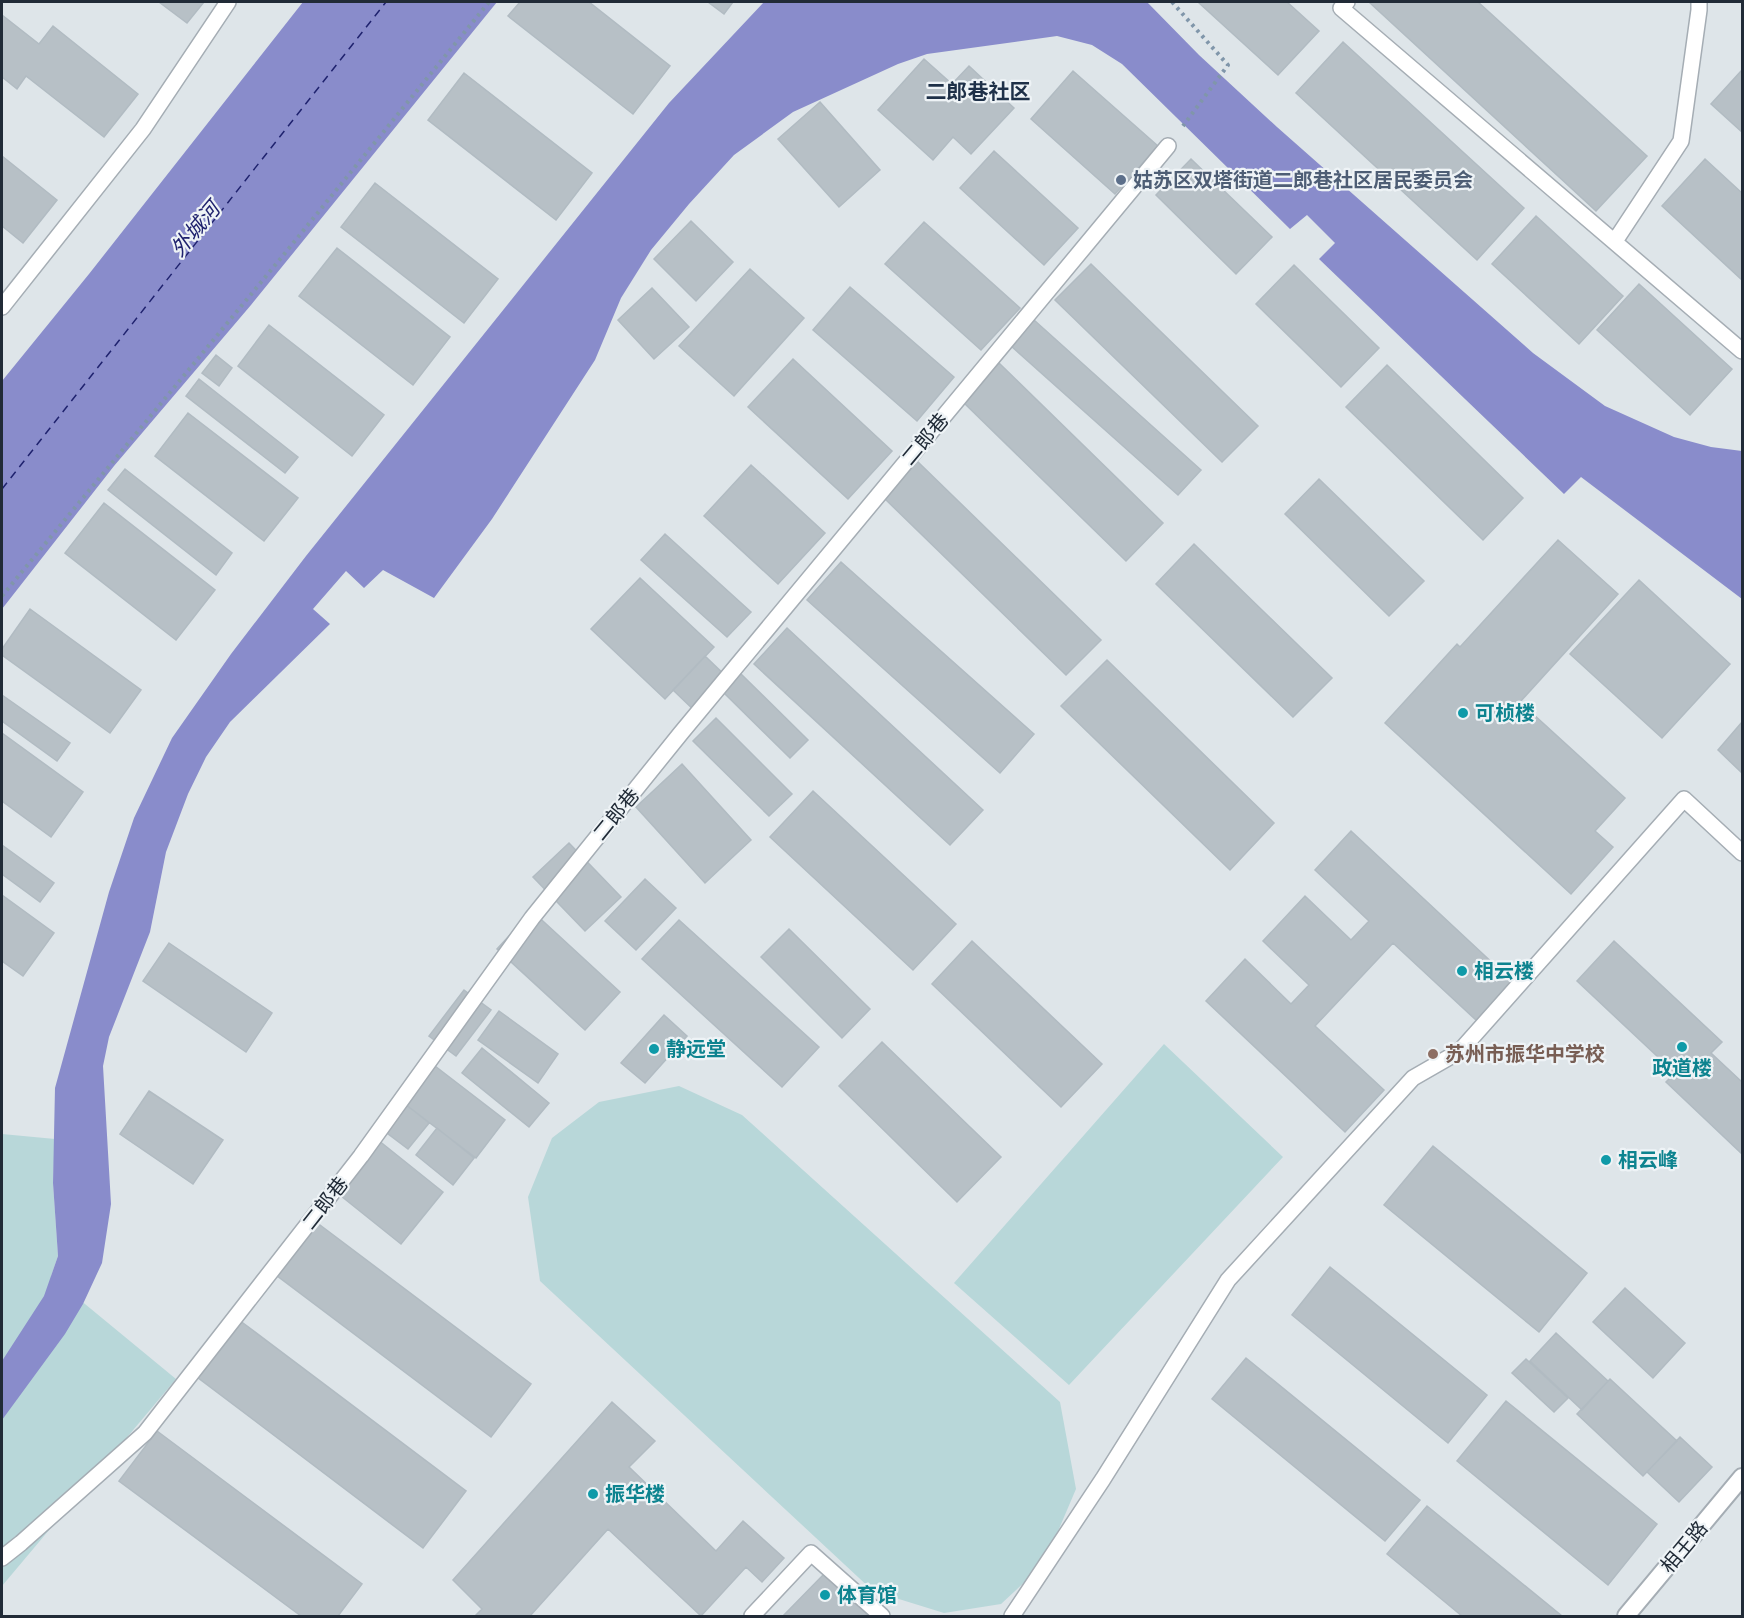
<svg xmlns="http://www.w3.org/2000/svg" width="1744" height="1618" font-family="Inter,'Noto Sans SC',sans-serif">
<rect width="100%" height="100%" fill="#dee5e9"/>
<path fill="#b8d7d9" d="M1164 1044 1283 1157 1069 1385 954 1283Z
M679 1086 742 1115 1060 1402 1076 1489 1044 1564 1001 1604 944 1613 873 1591 540 1281 528 1197 552 1138 599 1102Z
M2 1134 55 1139 53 1183 58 1256 51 1276 176 1379 2 1586Z"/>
<path fill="#898ccb" d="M303 2H497L251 305 114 466 2 609V381L89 274Z
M764 2H1147L1199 55 1277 127 1533 353 1605 406 1674 437 1711 447 1742 451V599L1581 477 1564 494 1319 259 1335 243 1307 215 1290 229 1122 64 1092 45 1057 36 927 54 898 64 793 112 734 155 689 204 651 250 621 298 595 360 492 519 434 598 383 570 364 588 346 571 313 609 330 624 230 722 206 757 188 794 166 852 150 932 109 1037 103 1066 111 1204 102 1263 83 1304 65 1334 2 1420V1361L44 1296 58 1256 53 1183 55 1088 109 892 134 818 172 738 231 654 306 556 669 103Z"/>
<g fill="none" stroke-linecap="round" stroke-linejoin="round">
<path stroke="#1f226e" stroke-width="1.5" stroke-dasharray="8 6" stroke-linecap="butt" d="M2 489 386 2"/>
</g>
<path fill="#b7c0c6" stroke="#b1bbc2" stroke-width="1.5" d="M159 2H204L187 23Z
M520 2H589L670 66 633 114 508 16Z
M708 2H733L724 14Z
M1198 2H1287L1319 31 1278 75Z
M1369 2H1478L1647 156 1596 211Z
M2 15 39 44 53 26 138 94 104 137 26 76 17 89 2 77Z
M1343 42 1524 208 1477 260 1296 93Z
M924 59 952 84 969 66 1014 108 971 154 953 137 933 160 878 110Z
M1742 70V132L1711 104Z
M1073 71 1158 146 1115 194 1031 119Z
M464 73 592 173 556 220 428 120Z
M820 102 880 170 839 207 778 139Z
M994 151 1078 228 1044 265 960 188Z
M2 156 57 200 23 243 2 226Z
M1191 159 1272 237 1236 274 1156 195Z
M1705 159 1742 193V280L1662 206Z
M375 183 498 279 464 323 341 227Z
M1536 216 1623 296 1579 344 1492 264Z
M691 221 733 262 696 301 654 259Z
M924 222 1020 308 981 350 885 264Z
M337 248 450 337 413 385 299 296Z
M1091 264 1258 426 1222 462 1055 300Z
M1294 265 1379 348 1341 387 1256 304Z
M750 269 804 318 734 396 679 346Z
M1639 284 1732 369 1690 415 1597 330Z
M850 287 954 377 917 421 813 330Z
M652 288 689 327 654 359 618 320Z
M1034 320 1201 470 1178 495 1011 346Z
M269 325 384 415 352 456 238 366Z
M216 355 232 368 219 386 202 373Z
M793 359 892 451 848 499 748 407Z
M999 363 1163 523 1126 561 962 401Z
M1387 365 1523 498 1483 540 1346 407Z
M199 379 298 457 285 473 186 396Z
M188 413 298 498 264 541 155 456Z
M917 461 1101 640 1066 675 883 497Z
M751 465 825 533 778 584 704 516Z
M125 469 232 553 216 575 108 490Z
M1319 479 1424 581 1389 616 1285 514Z
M104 503 215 590 176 640 65 553Z
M665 534 751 612 727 637 641 560Z
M1558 540 1618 594 1520 702 1625 798 1595 831 1613 847 1571 894 1385 723 1457 644 1460 647Z
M1194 544 1332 678 1293 717 1156 584Z
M841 562 1034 734 1000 773 807 600Z
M640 578 714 647 665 699 591 629Z
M1639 580 1730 664 1662 738 1570 654Z
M30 609 141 690 110 733 2 655V649Z
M787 628 983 810 950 845 754 664Z
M705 656 731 681 699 715 673 690Z
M1107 660 1274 823 1230 870 1061 706Z
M740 673 808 740 790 758 722 691Z
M2 695 70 743 57 761 2 721Z
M716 718 792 794 769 816 693 741Z
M1742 722V773L1718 750Z
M2 733 83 792 51 837 2 801Z
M682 764 751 840 705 883 636 807Z
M813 791 956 924 913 970 770 837Z
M1351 831 1513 982 1477 1021 1393 943 1315 1026 1384 1090 1345 1132 1206 1001 1245 959 1291 1004 1309 985 1263 941 1305 896 1351 940 1369 921 1315 870Z
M569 843 621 897 585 931 533 877Z
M2 845 54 883 40 902 2 874Z
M645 879 676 908 636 950 605 921Z
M2 895 54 933 23 976 2 961Z
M532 911 620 992 585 1030 497 949Z
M679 920 819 1047 782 1087 642 959Z
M789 929 870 1009 842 1038 761 957Z
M972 941 1102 1064 1061 1107 932 984Z
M1614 941 1722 1042 1711 1053 1742 1082V1154L1666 1082 1675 1073 1577 981Z
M169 943 272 1013 246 1052 143 981Z
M464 990 491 1010 456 1056 429 1036Z
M499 1011 558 1054 538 1083 478 1040Z
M664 1015 687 1036 645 1083 621 1063Z
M882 1042 1001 1157 957 1202 839 1086Z
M482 1048 549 1103 529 1127 462 1073Z
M435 1066 505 1120 476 1158 405 1104Z
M149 1091 223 1140 193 1184 120 1134Z
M404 1103 429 1123 408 1149 383 1130Z
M437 1128 474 1158 453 1185 416 1155Z
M378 1140 443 1192 401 1244 336 1192Z
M1433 1146 1587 1273 1539 1332 1384 1205Z
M316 1222 531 1384 491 1437 276 1275Z
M1330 1267 1487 1395 1448 1443 1292 1315Z
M1625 1288 1685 1343 1653 1378 1593 1322Z
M239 1320 466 1491 423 1548 197 1377Z
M1556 1333 1608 1381 1582 1410 1530 1361Z
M1246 1358 1420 1500 1385 1541 1212 1399Z
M1526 1359 1568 1398 1554 1412 1512 1373Z
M1610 1379 1677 1441 1643 1476 1577 1414Z
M1506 1401 1657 1524 1608 1585 1457 1461Z
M612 1402 655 1441 629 1467 716 1551 743 1521 784 1558 762 1582 746 1567 701 1616 608 1529 530 1616H475L482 1609 453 1580Z
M157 1431 362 1584 338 1616H301L119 1481Z
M1680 1437 1712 1467 1679 1502 1647 1472Z
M1427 1506 1562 1616H1462L1387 1554Z
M824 1574 869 1616H783Z"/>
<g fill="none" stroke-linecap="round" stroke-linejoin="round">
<g stroke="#a5adb4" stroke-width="18">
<path id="service" d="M1347 2 1341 8 1742 351
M1615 241 1681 141 1699 10V2
M2 307 143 129 228 2
M2 1558 21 1543 145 1433 361 1156 532 918 681 733 1168 146
M752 1616 811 1553 882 1616
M1012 1616 1103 1479 1228 1280 1413 1078 1460 1051 1684 799 1742 853"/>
</g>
<g stroke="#a5adb4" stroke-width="20">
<path id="tertiary" d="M1626 1616 1742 1477"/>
</g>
<path stroke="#8096aa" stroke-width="4" stroke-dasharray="3 4.5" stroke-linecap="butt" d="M1172 2 1228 65 1183 126
M2 596 281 258 489 2"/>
<use href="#service" stroke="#fff" stroke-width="15"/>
<use href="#tertiary" stroke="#fff" stroke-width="16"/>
</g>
<circle fill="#5c6f8a" stroke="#eef3f6" stroke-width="2" cx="1121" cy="180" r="6"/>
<g fill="#0f9aa8" stroke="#eef3f6" stroke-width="2">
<circle cx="1463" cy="713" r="6"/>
<circle cx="1462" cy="971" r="6"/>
<circle cx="1682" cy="1047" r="6"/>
<circle cx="654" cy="1049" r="6"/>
<circle cx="1606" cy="1160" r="6"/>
<circle cx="593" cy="1494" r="6"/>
<circle cx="825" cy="1595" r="6"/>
</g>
<circle fill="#8d6e63" stroke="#eef3f6" stroke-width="2" cx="1433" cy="1054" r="6"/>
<g text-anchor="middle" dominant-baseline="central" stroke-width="4.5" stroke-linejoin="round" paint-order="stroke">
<g font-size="20" font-weight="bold" fill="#4e5e75" stroke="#eef3f6" text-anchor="start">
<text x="1133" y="180">姑苏区双塔街道二郎巷社区居民委员会</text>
</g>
<g font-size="20" fill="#212b37" stroke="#eef3f6">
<text transform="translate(925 439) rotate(-50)">二郎巷</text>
<text transform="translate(616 814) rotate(-51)">二郎巷</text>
<text transform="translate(325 1203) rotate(-52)">二郎巷</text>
<text transform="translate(1684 1547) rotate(-50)">相王路</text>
</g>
<g font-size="20" font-weight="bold" fill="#0d838f" stroke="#eef3f6" text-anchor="start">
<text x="1475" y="713">可桢楼</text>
<text x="1474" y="971">相云楼</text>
<text x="666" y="1049">静远堂</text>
<text x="1682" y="1068" text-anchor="middle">政道楼</text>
<text x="1618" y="1160">相云峰</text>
<text x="605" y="1494">振华楼</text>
<text x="837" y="1595">体育馆</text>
</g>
<g font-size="20" font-weight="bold" fill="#785e54" stroke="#eef3f6" text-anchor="start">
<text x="1445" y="1054">苏州市振华中学校</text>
</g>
<g font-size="21" font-weight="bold" fill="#1e3048" stroke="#eef3f6">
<text x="978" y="91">二郎巷社区</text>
</g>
<g font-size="21" font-style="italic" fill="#1f226e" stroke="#eef3f6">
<text transform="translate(195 229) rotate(-50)">外城河</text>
</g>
</g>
<rect width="1744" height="1618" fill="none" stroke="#212b37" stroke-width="6"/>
</svg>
